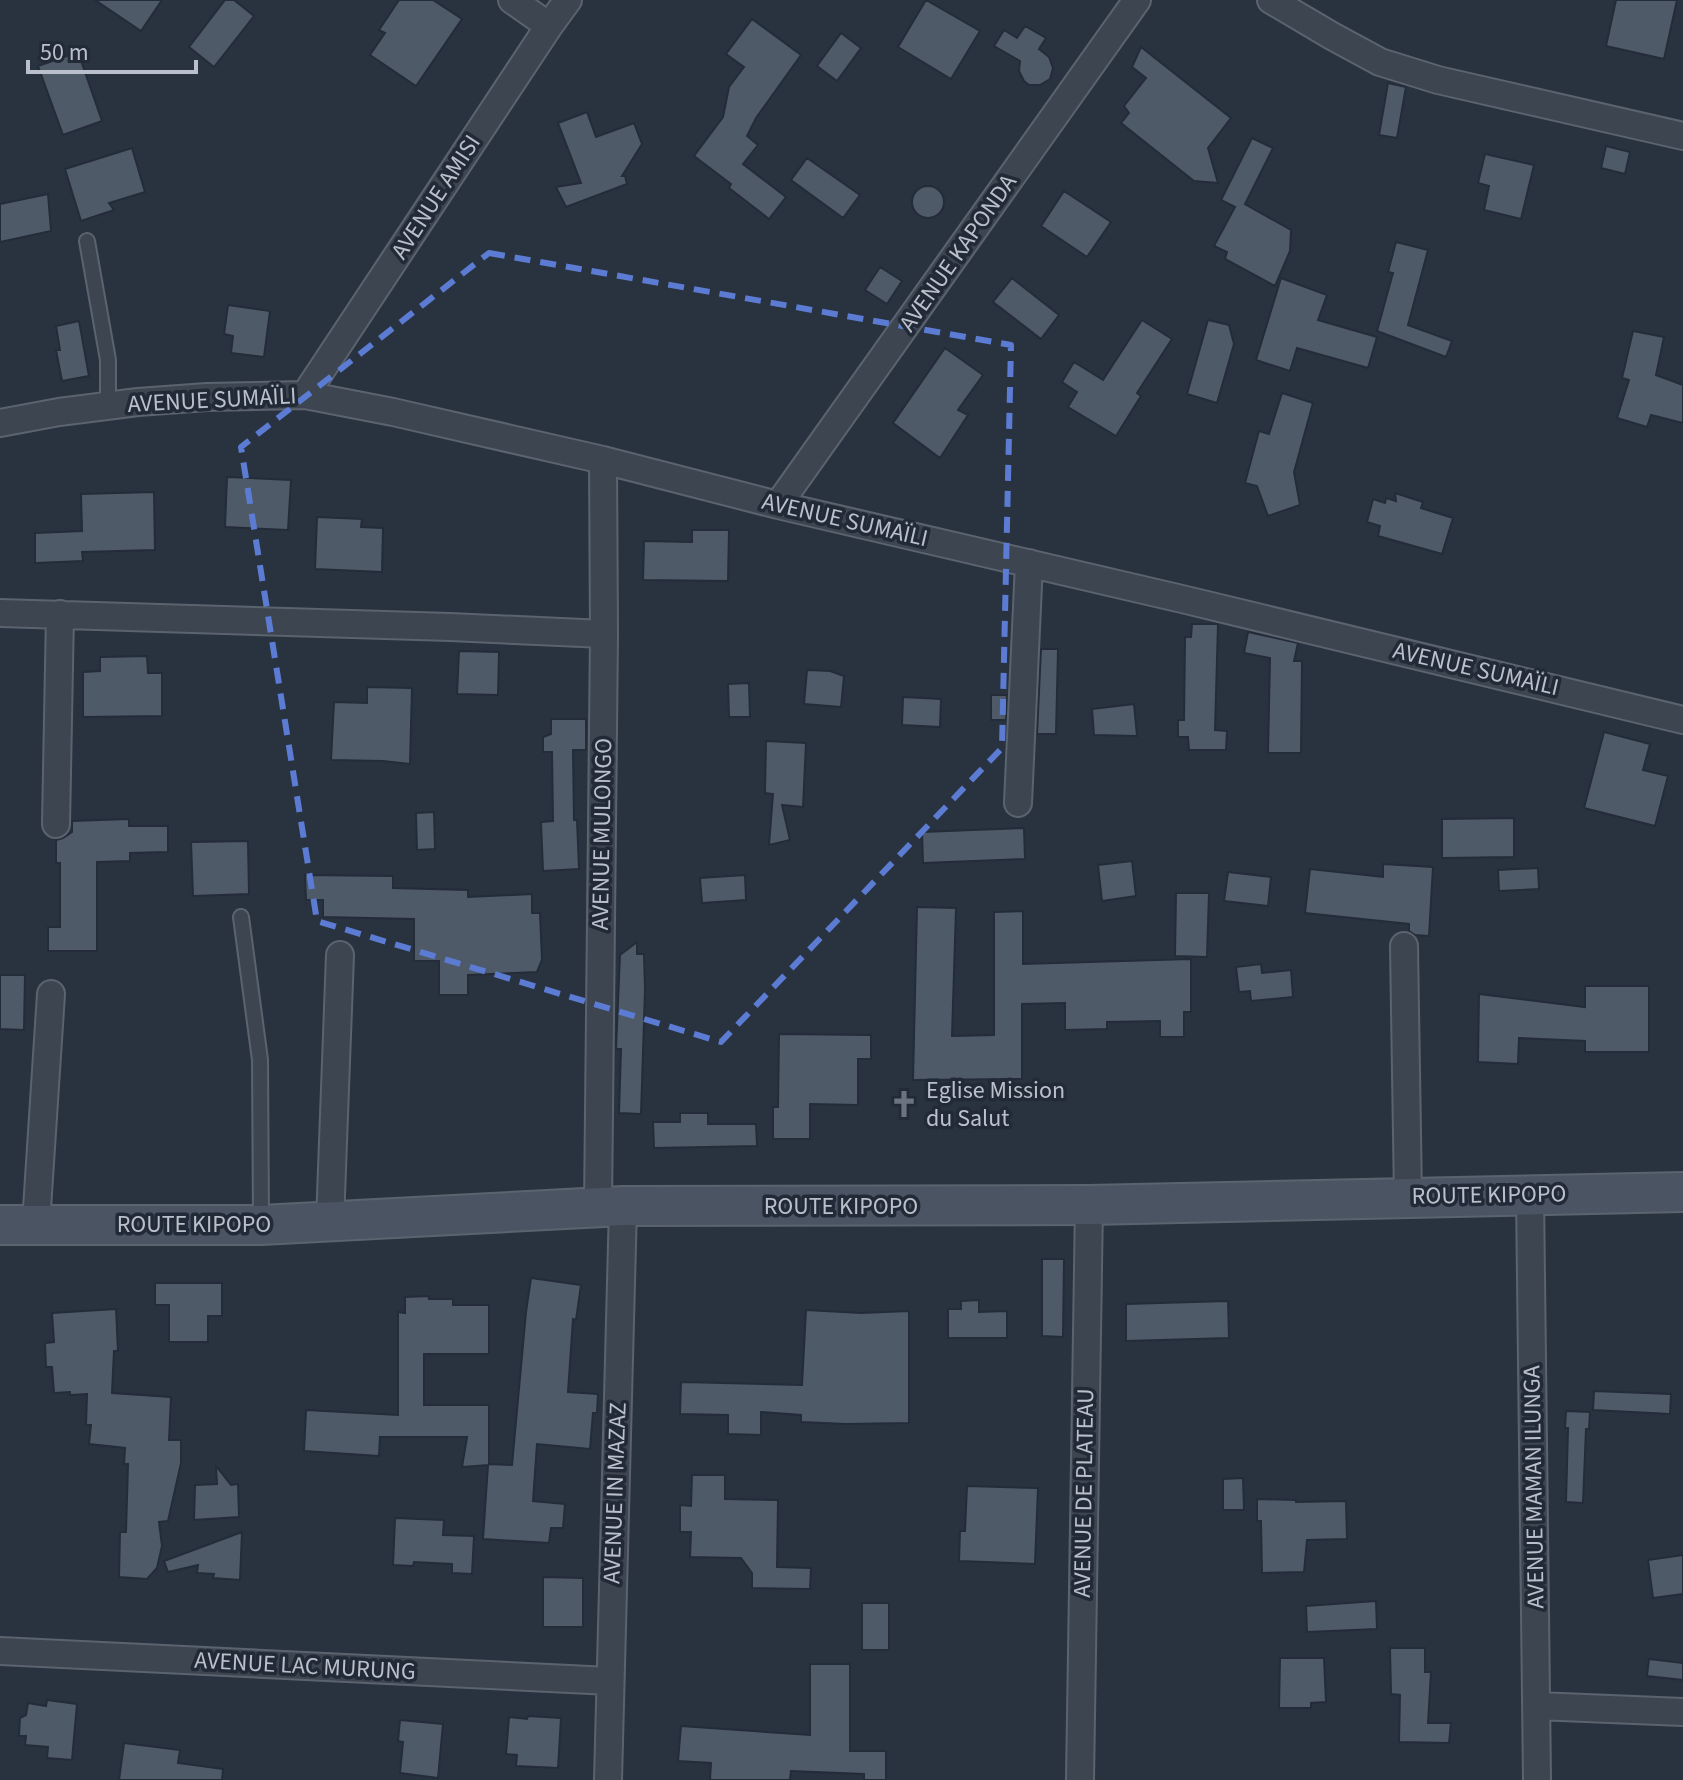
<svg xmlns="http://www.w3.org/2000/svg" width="1683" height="1780" font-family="'Source Sans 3',sans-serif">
<rect width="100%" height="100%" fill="#293340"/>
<path fill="#4f5a69" stroke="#232c38" stroke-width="2" d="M95 0H162L141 31Z
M225 0H234L254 16 214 67 189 47Z
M399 0H433L462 19 416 86 370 55 385 33 379 30Z
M926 0 980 31 951 79 898 47Z
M1616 0H1677L1664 59 1606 46Z
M752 19 801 55 756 118 747 136 758 145 743 164 786 197 769 219 729 188 731 184 694 156 723 117 729 87 744 67 726 54Z
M1025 26 1046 38 1039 49 1049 57 1053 68 1050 79 1040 85H1029L1024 81 1019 71 1020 61 994 46 1004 30 1017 38Z
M841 33 861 48 837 81 817 66Z
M1141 47 1231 118 1208 148 1218 183 1194 181 1121 123 1129 113 1124 106 1146 78 1132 67Z
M78 52 102 121 63 135 38 66Z
M1388 83 1406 87 1397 138 1379 135Z
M587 112 596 137 634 123 642 144 622 176H625L627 184 566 207 556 187 581 183 558 123Z
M1252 138 1273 148 1245 204 1291 230 1290 251 1275 286 1225 259 1227 252 1214 246 1235 207 1221 200Z
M1606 146 1630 152 1625 174 1601 168Z
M132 148 145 192 109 203 114 210 81 221 65 169Z
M1485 154 1534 165 1521 219 1484 210 1489 186 1478 183Z
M807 158 860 195 843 218 791 180Z
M912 202a16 16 0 1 1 32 0a16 16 0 1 1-32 0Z
M1064 191 1111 222 1087 257 1041 226Z
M48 194 51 231 0 242V204Z
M1396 242 1428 250 1408 325 1452 341 1446 357 1377 331 1393 273 1388 272Z
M880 267 902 281 887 304 865 290Z
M1012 278 1059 315 1041 339 993 302Z
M1281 278 1327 295 1318 320 1377 337 1368 368 1297 348 1290 371 1256 360Z
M228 305 270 311 264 357 231 353 233 336 224 334Z
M1142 320 1172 339 1137 393 1141 396 1116 436 1068 407 1077 392 1062 382 1074 362 1103 380Z
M1208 320 1229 325 1234 344 1217 403 1187 394Z
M79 321 89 376 62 381 56 350H60L56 326Z
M1633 331 1664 337 1656 375 1683 385V423L1651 415 1647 427 1617 418 1629 380 1622 378Z
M945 348 983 375 958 410 968 415 940 458 893 423Z
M1282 393 1313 403 1294 472 1300 505 1268 516 1257 486 1245 483 1259 431 1269 434Z
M227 477 291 480 288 530 225 527Z
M154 492 155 550 82 552 83 561 35 563V533L82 531 81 494Z
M1395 493 1423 502 1421 508 1453 518 1442 554 1378 536 1380 526 1367 522 1373 499 1385 503 1386 498 1396 501Z
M317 517 362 519 361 527 383 528 382 572 315 569Z
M692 530H729L728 581 643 580 644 541 692 542Z
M1192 624H1218L1215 730 1227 731 1226 750H1189L1188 737H1178V720H1184L1185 637H1191Z
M1248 632 1298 643 1294 661H1302L1301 753H1268L1270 658 1244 653Z
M1041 649H1058L1056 734H1037Z
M459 651 499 652 498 695 457 694Z
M147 656 148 673H162V716L83 717V672L100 671V657Z
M807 670 830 671 844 676 841 707 804 704Z
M749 683 750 717H729L728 684Z
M367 687 412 688 410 764 383 761 331 760 334 702 367 703Z
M991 695H1007L1006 720H991Z
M903 697 941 699 940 727 902 725Z
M1134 704 1137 736 1094 735 1092 709Z
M551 719H586V750H573L574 820H577L579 869 543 871 541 822 553 821 552 752H543V737L551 734Z
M1604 732 1650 744 1643 770 1668 776 1655 826 1584 808Z
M766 741 806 743 803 807 782 805 790 840 769 845 773 794 765 793Z
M434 812 435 849 417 850 416 813Z
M1514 818V857L1442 858V819Z
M129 819V826H168V852L130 853V861L97 862V951H48V927H60V863H56V840L63 838 72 832V821Z
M1024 828 1025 859 923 863 922 832Z
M248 841 249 894 193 896 191 842Z
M1132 861 1136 896 1102 901 1098 865Z
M1383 864 1433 867 1429 936 1415 935 1409 931V924L1305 913 1310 869 1383 877Z
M1538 868 1539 889 1499 891 1498 870Z
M1228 872 1271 877 1268 906 1224 901Z
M305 875 393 876V888L468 890V897L532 894V913H540L542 960 537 972 468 975V995H439V961H414V919L323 917V900H306Z
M745 875 746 900 702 903 700 878Z
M1176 893H1209L1207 957 1175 956Z
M917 907 956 908 952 1036 994 1035V912L1023 911V964L1191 959V1012H1184V1037H1160V1021L1107 1022V1029L1065 1030V1003L1022 1004V1079L913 1080Z
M637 942V954H644L645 990 641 1114 619 1113 621 1049H616L620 955Z
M1261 964 1262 973 1291 970 1293 997 1251 1001 1250 991 1239 992 1236 967Z
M0 975H25L24 1030 0 1029Z
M1585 986H1649V1052H1585V1041L1519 1038 1518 1064 1478 1062 1479 994 1585 1007Z
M779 1034 871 1035V1059H858V1105L810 1104V1139H773V1107H778Z
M680 1113H708V1124H756L757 1146 654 1148 653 1122H680Z
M1042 1259H1064L1063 1337 1042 1336Z
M531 1278 581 1285 576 1320 573 1319 568 1392 598 1394 597 1413H593L590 1449 537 1444 533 1501 565 1504 563 1528H551L549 1543 483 1539 488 1465 462 1467 467 1437H380L379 1456 304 1451 306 1410 398 1415V1312L405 1313V1297L429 1296V1299H453V1305H489V1354H424V1405H489V1464L512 1465 526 1312Z
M155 1283H222V1316H208V1342H169V1305H155Z
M979 1300V1312L1007 1311V1338H948V1309H961V1301Z
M1228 1301 1229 1338 1126 1341V1304Z
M116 1309 118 1351H114L112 1393 171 1397 169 1440H181V1463L168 1521 159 1522 162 1546 157 1568 147 1579 119 1577 120 1532H126L128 1464H124L125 1448 89 1444 91 1425H86L87 1394 70 1395V1392L54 1393 52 1367H46L45 1343 54 1342 52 1313Z
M806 1310 861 1313 909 1311V1423L846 1424 801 1422V1415L761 1412V1435L728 1434V1415L680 1414 681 1382 802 1385Z
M1594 1391 1671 1394 1670 1414 1593 1410Z
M1566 1411 1590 1412 1589 1429H1586L1583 1503 1566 1502 1568 1428H1565Z
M216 1466 231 1485 238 1484 239 1517 194 1520 195 1485 217 1484Z
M692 1475H725V1499L778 1500 777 1567 811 1568 810 1589 752 1588V1573L741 1558 690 1557 691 1532H680V1505L691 1506Z
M1243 1478 1244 1510H1223V1479Z
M967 1486 1038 1488 1035 1564 959 1561 960 1531H965Z
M1257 1499 1296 1500V1502L1346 1501 1347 1539 1307 1540 1304 1572 1262 1573 1261 1521H1257Z
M395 1518 444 1520 443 1535 474 1536 472 1574 452 1573V1564L414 1562 413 1566 393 1565Z
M242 1532 240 1580 213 1578 214 1574 197 1573 198 1565 168 1572 164 1561Z
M1683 1555V1594L1653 1598 1648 1560Z
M543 1577 583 1578V1627H543Z
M1376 1601 1377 1629 1307 1632 1306 1606Z
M862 1603H889V1650H862Z
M1390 1648H1425V1672H1431L1428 1723H1451L1449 1743 1399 1742 1400 1695 1391 1694Z
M1280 1658H1324L1326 1702 1311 1703V1708H1279Z
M1649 1659 1683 1663V1680L1647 1676Z
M810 1664H850V1751H886V1780H864V1774L791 1771 790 1780H710L711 1763 678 1761 681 1726 810 1735Z
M47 1700 77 1704 72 1760 47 1758 48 1747 25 1745 26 1736H19L20 1718 26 1715 28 1703 46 1706Z
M528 1716 561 1718 558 1768 516 1766 517 1755 506 1754 509 1717 527 1719Z
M400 1720 443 1724 438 1778 400 1773 403 1742 398 1741Z
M124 1743 180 1750 178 1763 223 1769 222 1780H119Z"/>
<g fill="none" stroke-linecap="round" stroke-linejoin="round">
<g stroke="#5b636e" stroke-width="18">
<path id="service" d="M87 241 108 360V406
M241 917 260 1060 261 1223"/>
</g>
<g stroke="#5b636e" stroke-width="30">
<path id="minor" d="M512 0 549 26
M1271 0 1332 36 1380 62 1438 80 1683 136
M305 395 549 26 568 0
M0 423 59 412 138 402 207 397 305 395 393 412 603 460 778 505 1182 599 1683 720
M778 505 1137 0
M0 613 450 627 604 634
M1018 803 1029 563
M56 824 60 614
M1404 946 1408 1197
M1530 1194 1537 1780
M598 1207 604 634 603 460
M330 1222 340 955
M36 1224 51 994
M0 1651 610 1681
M1537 1706 1683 1712
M608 1780 623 1206
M1080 1780 1089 1205"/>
</g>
<g stroke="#5b636e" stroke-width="42">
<path id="secondary" d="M0 1225H261L623 1206 1089 1205 1683 1192"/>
</g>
<use href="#service" stroke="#3d4550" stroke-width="14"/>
<use href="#minor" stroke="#3d4550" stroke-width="26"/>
<use href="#secondary" stroke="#4b5463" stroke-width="38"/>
</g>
<path fill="none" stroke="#5c7cd3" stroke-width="6" stroke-dasharray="16 10" stroke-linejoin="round" d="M489 253 1011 345 1002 748 721 1042 317 921 241 447Z"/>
<defs>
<g id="church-bare" transform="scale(2.16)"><path d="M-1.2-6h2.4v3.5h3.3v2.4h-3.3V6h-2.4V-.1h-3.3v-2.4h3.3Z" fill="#6b7280" stroke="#212a36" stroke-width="2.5" paint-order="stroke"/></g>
</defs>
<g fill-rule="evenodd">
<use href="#church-bare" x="904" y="1104"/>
</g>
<g text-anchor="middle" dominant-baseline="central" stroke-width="7" stroke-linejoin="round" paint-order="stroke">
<g font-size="24" fill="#bac0cb" stroke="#212a36">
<text transform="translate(436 197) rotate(-57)">AVENUE AMISI</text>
<text transform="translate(958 253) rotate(-55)">AVENUE KAPONDA</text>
<text transform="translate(212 400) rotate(-3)">AVENUE SUMAÏLI</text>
<text transform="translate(845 520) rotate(13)">AVENUE SUMAÏLI</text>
<text transform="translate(1476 669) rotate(13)">AVENUE SUMAÏLI</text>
<text transform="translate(602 834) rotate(-89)">AVENUE MULONGO</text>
<text transform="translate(1489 1195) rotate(-1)">ROUTE KIPOPO</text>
<text x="841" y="1206">ROUTE KIPOPO</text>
<text x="194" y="1224">ROUTE KIPOPO</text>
<text transform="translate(1534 1487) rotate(-91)">AVENUE MAMAN ILUNGA</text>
<text transform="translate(615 1493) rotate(-88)">AVENUE IN MAZAZ</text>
<text transform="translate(1084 1493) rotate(-89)">AVENUE DE PLATEAU</text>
<text transform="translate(305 1666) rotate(3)">AVENUE LAC MURUNG</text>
</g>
<g font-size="24" fill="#bac0cb" stroke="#212a36" text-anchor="start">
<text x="926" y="1090">Eglise Mission<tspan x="926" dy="28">du Salut</tspan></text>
</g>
</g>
<path d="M28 60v12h168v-12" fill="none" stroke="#bac0cb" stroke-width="4"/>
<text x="40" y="60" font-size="24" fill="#bac0cb" stroke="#212a36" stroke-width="6" paint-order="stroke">50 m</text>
</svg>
